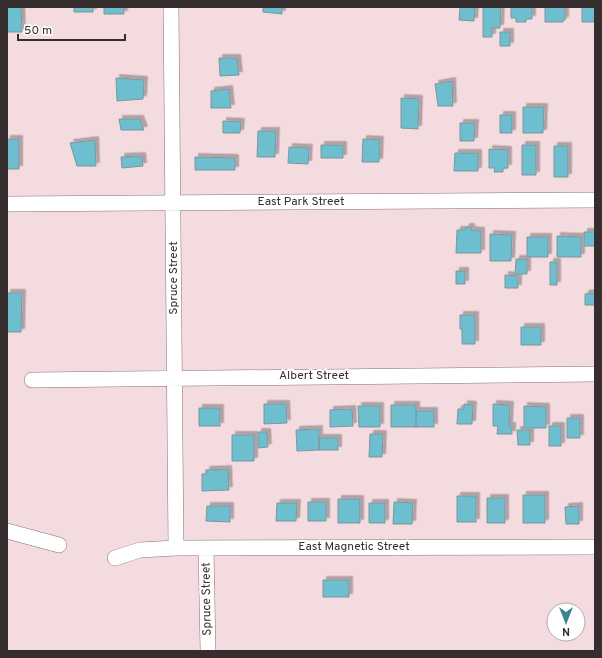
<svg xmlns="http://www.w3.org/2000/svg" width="602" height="658" font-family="Overpass,sans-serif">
<defs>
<filter id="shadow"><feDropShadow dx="3.5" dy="-3.5" stdDeviation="0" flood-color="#0004"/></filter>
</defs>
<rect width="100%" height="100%" fill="#f3dbdf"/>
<path fill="#6dbece" stroke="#7f969b" filter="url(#shadow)" d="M7 7H21L22 32H7Z
M74 7H93V12H74Z
M104 7H124V14H104Z
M263 7H282V14L263 12Z
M460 7 475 8 474 21 459 20Z
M483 7H501L500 28H492V37H483Z
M511 7H532V19H526V22H516V18H511Z
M545 7H565V20H563V22H545Z
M582 7H595L594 22H582Z
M500 32H510V46H500Z
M219 58H237L239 75 220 76Z
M116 78 144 80 143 99 117 101Z
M452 81 453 106H438L435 84Z
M229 89 231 108H211V91Z
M401 98 419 99 418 129 401 128Z
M523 107H544L543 133H523Z
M500 115H512V133H500Z
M119 119H140L144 130H121Z
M223 121 241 122 240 133H223Z
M460 123H475L474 141H460Z
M258 131H276L275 157H257Z
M7 139H19V169H7Z
M363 139 380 140 379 162H362Z
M95 140 96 166H77L70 143Z
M321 145H343V158H321Z
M522 145H536V175H522Z
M554 146H568V177H554Z
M289 147 309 148 308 164 288 163Z
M489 149 508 150V168H503V172H494L495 168H489Z
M455 153H478V171H454Z
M142 156 143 166 122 168 121 157Z
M195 157 235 158V170H195Z
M466 227H471V230L481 231V253H456L457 230H465Z
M584 232H595V246H584Z
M490 234 512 235 511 261H490Z
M557 236 581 237V257H557Z
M527 237H548V257H527Z
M516 259H527V274H515Z
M550 262H557V285H550Z
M456 271H465V284H456Z
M505 275 518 276V288H505Z
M7 293H22L21 332H7Z
M595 293V305H585V294Z
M460 315H475V344H462V329H460Z
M521 327H541V345H521Z
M264 404H286L287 423 264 424Z
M464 404 473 405 472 424H457L458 409H464Z
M493 404 510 405 509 426H512V434H497L498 426H493Z
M391 405H416V427H391Z
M358 406H380V427H359Z
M524 406 546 407V428H524Z
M199 408H220V426H199Z
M352 409 353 426 330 427V410Z
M416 411H434V427H416Z
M567 418H580V438H567Z
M549 426H561V446H549Z
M319 429V450L297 451 296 430Z
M517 430H530V445H518Z
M258 432H267L268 447 258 448Z
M370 434H383L382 457H369Z
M232 435H254V461H232Z
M319 438H338V450H319Z
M228 469 229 490 202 491V474H207L206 470Z
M523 495H545V523H523Z
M457 496H476V522H457Z
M487 498H505V523H487Z
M338 499H360V523H338Z
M308 502H326V521H308Z
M394 502 413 503 412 524H393Z
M277 503H297L296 521H276Z
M369 503H385V523H369Z
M207 506H230V522L206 521Z
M579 506V524H566L565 507Z
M323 580H349V597H323Z"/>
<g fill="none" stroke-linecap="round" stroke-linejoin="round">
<g stroke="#877175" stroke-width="16">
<path id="minor" d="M171 7 176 548
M7 204 595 200
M32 380 595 374
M7 531 59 545
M206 548 208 651
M115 558 140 550 176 548 595 547"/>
</g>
<use href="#minor" stroke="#fff" stroke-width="15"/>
</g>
<g text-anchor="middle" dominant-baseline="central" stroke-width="4" stroke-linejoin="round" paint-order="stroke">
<g font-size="12" fill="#362d2f" stroke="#fff">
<text x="301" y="202">East Park Street</text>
<text transform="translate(174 278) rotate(-90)">Spruce Street</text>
<text x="314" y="376">Albert Street</text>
<text x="354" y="547">East Magnetic Street</text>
<text transform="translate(207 599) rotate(-91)">Spruce Street</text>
</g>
</g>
<rect width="602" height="658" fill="none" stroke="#362d2f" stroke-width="16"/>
<g transform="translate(566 622) rotate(180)"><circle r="19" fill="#ffffff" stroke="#afabac"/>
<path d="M0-3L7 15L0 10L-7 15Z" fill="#3f8491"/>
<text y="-6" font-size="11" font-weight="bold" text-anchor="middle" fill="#362d2f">N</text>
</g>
<path d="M18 34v6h107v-6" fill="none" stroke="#362d2f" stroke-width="2"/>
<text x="24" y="34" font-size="12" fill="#362d2f" stroke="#ffffff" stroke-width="3" paint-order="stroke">50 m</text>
</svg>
